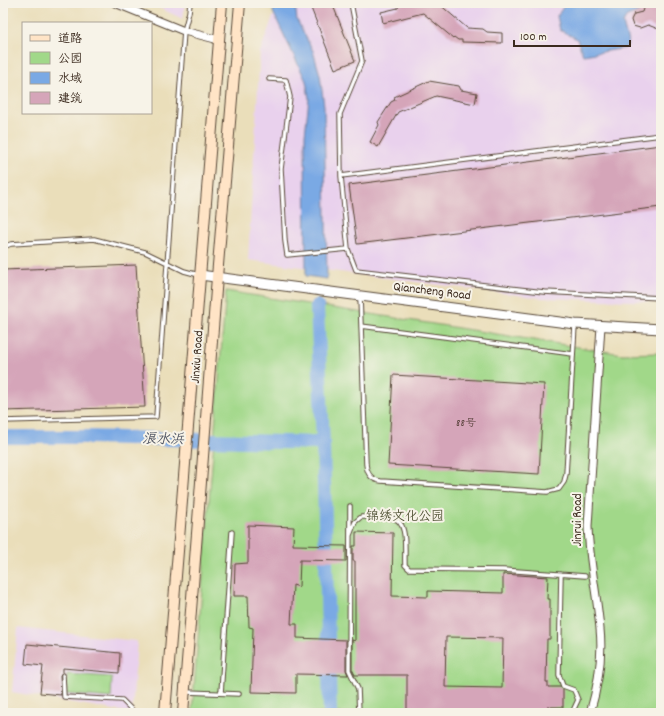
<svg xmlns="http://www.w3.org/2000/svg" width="664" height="716" font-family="Dekko,'LXGW WenKai TC',sans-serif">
<rect width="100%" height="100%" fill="#f7f3e8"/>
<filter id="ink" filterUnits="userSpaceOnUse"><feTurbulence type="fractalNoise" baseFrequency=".025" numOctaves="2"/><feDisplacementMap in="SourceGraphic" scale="8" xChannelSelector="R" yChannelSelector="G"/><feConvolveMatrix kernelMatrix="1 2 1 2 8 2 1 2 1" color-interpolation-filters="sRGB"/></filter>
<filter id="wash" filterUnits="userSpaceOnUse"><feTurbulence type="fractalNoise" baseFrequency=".012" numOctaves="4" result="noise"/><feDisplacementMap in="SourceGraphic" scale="16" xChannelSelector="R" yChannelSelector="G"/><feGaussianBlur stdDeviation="0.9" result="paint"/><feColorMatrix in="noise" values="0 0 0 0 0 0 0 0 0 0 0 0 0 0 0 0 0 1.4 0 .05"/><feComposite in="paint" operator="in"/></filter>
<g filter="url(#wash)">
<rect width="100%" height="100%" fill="#eadeba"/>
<path fill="#e9d1ed" d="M149 3H185L183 19Z
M278 3H661V302L541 298 248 260 260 52Z
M18 628 137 641 132 713 12 692Z"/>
<path fill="#a1d889" stroke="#6e8154" d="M226 291 622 354 661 353V713H192Z
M67 674 112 677 111 698 66 694Z"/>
<path fill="#7aa9e4" stroke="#5a6a81" d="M275 3H295L297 20 313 51 320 75 324 106 327 279 306 276 305 135 309 98 306 81 273 12Z
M566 3H643L640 11 627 16 623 23 628 42 626 48 583 55 577 39 560 30 557 16Z"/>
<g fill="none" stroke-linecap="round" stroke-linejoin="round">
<path stroke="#7aa9e4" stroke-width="14" d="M317 306 323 443 330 713
M3 437H86L323 443"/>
</g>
<g id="blocks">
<path fill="#d5a5b9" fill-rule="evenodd" d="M309 3H332L355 61 335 69Z
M405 3H438L467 28 483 29 487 32 502 33V43L462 42V40H458L454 37 453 38 423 13 383 23 381 12 398 8 399 5Z
M645 3H661V30L648 25 640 28 633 26 631 20 634 14 642 12Z
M429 81 459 86 461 90 477 93 475 104 436 96 398 112 378 147 370 142 379 125 378 122 391 102 395 100 394 97Z
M661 145V207L357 244 349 185Z
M136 265 145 407 3 411V270Z
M393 375 544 384 539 474 388 465Z
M248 525 294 527 293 545 346 546V561L300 560 299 587 293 585 291 624H297V638L346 640V670L348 675 296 674V693L251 692 253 628 249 627 248 596H234L235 564 248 563Z
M356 532 393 533 392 596 428 597V591L503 593V574L548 577 547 599H550V639H547L546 682H548V687H560L563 689V707H547V713H407V675H355L352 669V640L355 641V561H353V546H356ZM446 637 503 638 502 688 445 687Z
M27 644 120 653 119 673 63 668V672L60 675 61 695 40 693 43 666 25 664Z"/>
</g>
</g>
<g filter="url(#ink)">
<use href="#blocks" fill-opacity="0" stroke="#554535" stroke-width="1"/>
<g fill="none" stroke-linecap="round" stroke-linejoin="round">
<g stroke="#554535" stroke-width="5.5">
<path id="service" d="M351 3 362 61 340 114 341 176 661 135
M269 79 286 80 290 97 281 169 285 241 287 255 348 249
M341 176 348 249 356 270 544 292 661 298
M3 247 11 244 94 239 145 252 184 271 199 275
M360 297 366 464C367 474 371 480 381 481L547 492 559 489 564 482 566 474 575 325
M361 326 573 354
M3 421 156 417 184 31 189 12 190 3
M350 506 349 670 358 689 359 713
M350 535 355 522 361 517C371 517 382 516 392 518 409 520 404 551 405 565L409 569 503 570 585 576
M561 574 559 675 563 686 574 690 578 700 572 713
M63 675 64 697 122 700 135 713
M186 692 239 694
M221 693 232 532"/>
</g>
<g stroke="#554535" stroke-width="9">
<path id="minor" d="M115 3 184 31 219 40
M590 713C598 686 603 657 600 629 597 594 589 560 588 526L601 326"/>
</g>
<g stroke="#554535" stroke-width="11">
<path id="tertiary" d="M200 275 575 324 661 329"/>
</g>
<g stroke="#554535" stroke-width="12">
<path id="secondary" d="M165 713 222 3
M183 713 217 277 240 3"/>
</g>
<use href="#service" stroke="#fff" stroke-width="3.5"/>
<use href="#minor" stroke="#fff" stroke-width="7"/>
<use href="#tertiary" stroke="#fff" stroke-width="9"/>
<use href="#secondary" stroke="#ffe4c6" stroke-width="10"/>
</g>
</g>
<g text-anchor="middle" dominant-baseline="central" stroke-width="4" stroke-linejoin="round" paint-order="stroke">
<g font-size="11" fill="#624945">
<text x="466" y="424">88号</text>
</g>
<g font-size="13" fill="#3b2a1e" stroke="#f7f3e8">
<text transform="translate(432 292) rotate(7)">Qiancheng Road</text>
<text transform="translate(198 357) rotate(-86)">Jinxiu Road</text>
<text transform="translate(578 520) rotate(-90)">Jinrui Road</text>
</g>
<g font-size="13" fill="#545639" stroke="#f7f3e8">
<text x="405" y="517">锦绣文化公园</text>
</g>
<g font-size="14" font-style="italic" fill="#515663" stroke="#f7f3e8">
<text transform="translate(163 440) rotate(1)">浪水浜</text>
</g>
</g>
<rect width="664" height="716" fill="none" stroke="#f7f3e8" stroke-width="16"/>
<rect x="22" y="22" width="130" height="92" fill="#f7f3e8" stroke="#aca397"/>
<rect x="30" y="35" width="20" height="6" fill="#ffe4c6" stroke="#aca397"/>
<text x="58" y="42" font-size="12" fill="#3b2a1e">道路</text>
<rect x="30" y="52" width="20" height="12" fill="#a1d889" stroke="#aca397"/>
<text x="58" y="62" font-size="12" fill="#3b2a1e">公园</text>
<rect x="30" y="72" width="20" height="12" fill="#7aa9e4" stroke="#aca397"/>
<text x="58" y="82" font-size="12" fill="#3b2a1e">水域</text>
<rect x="30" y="92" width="20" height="12" fill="#d5a5b9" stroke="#aca397"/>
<text x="58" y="102" font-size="12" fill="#3b2a1e">建筑</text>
<path d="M514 40v6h116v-6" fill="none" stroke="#3b2a1e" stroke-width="2"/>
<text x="520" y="40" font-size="12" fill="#3b2a1e" stroke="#f7f3e8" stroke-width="3" paint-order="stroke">100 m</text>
</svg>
